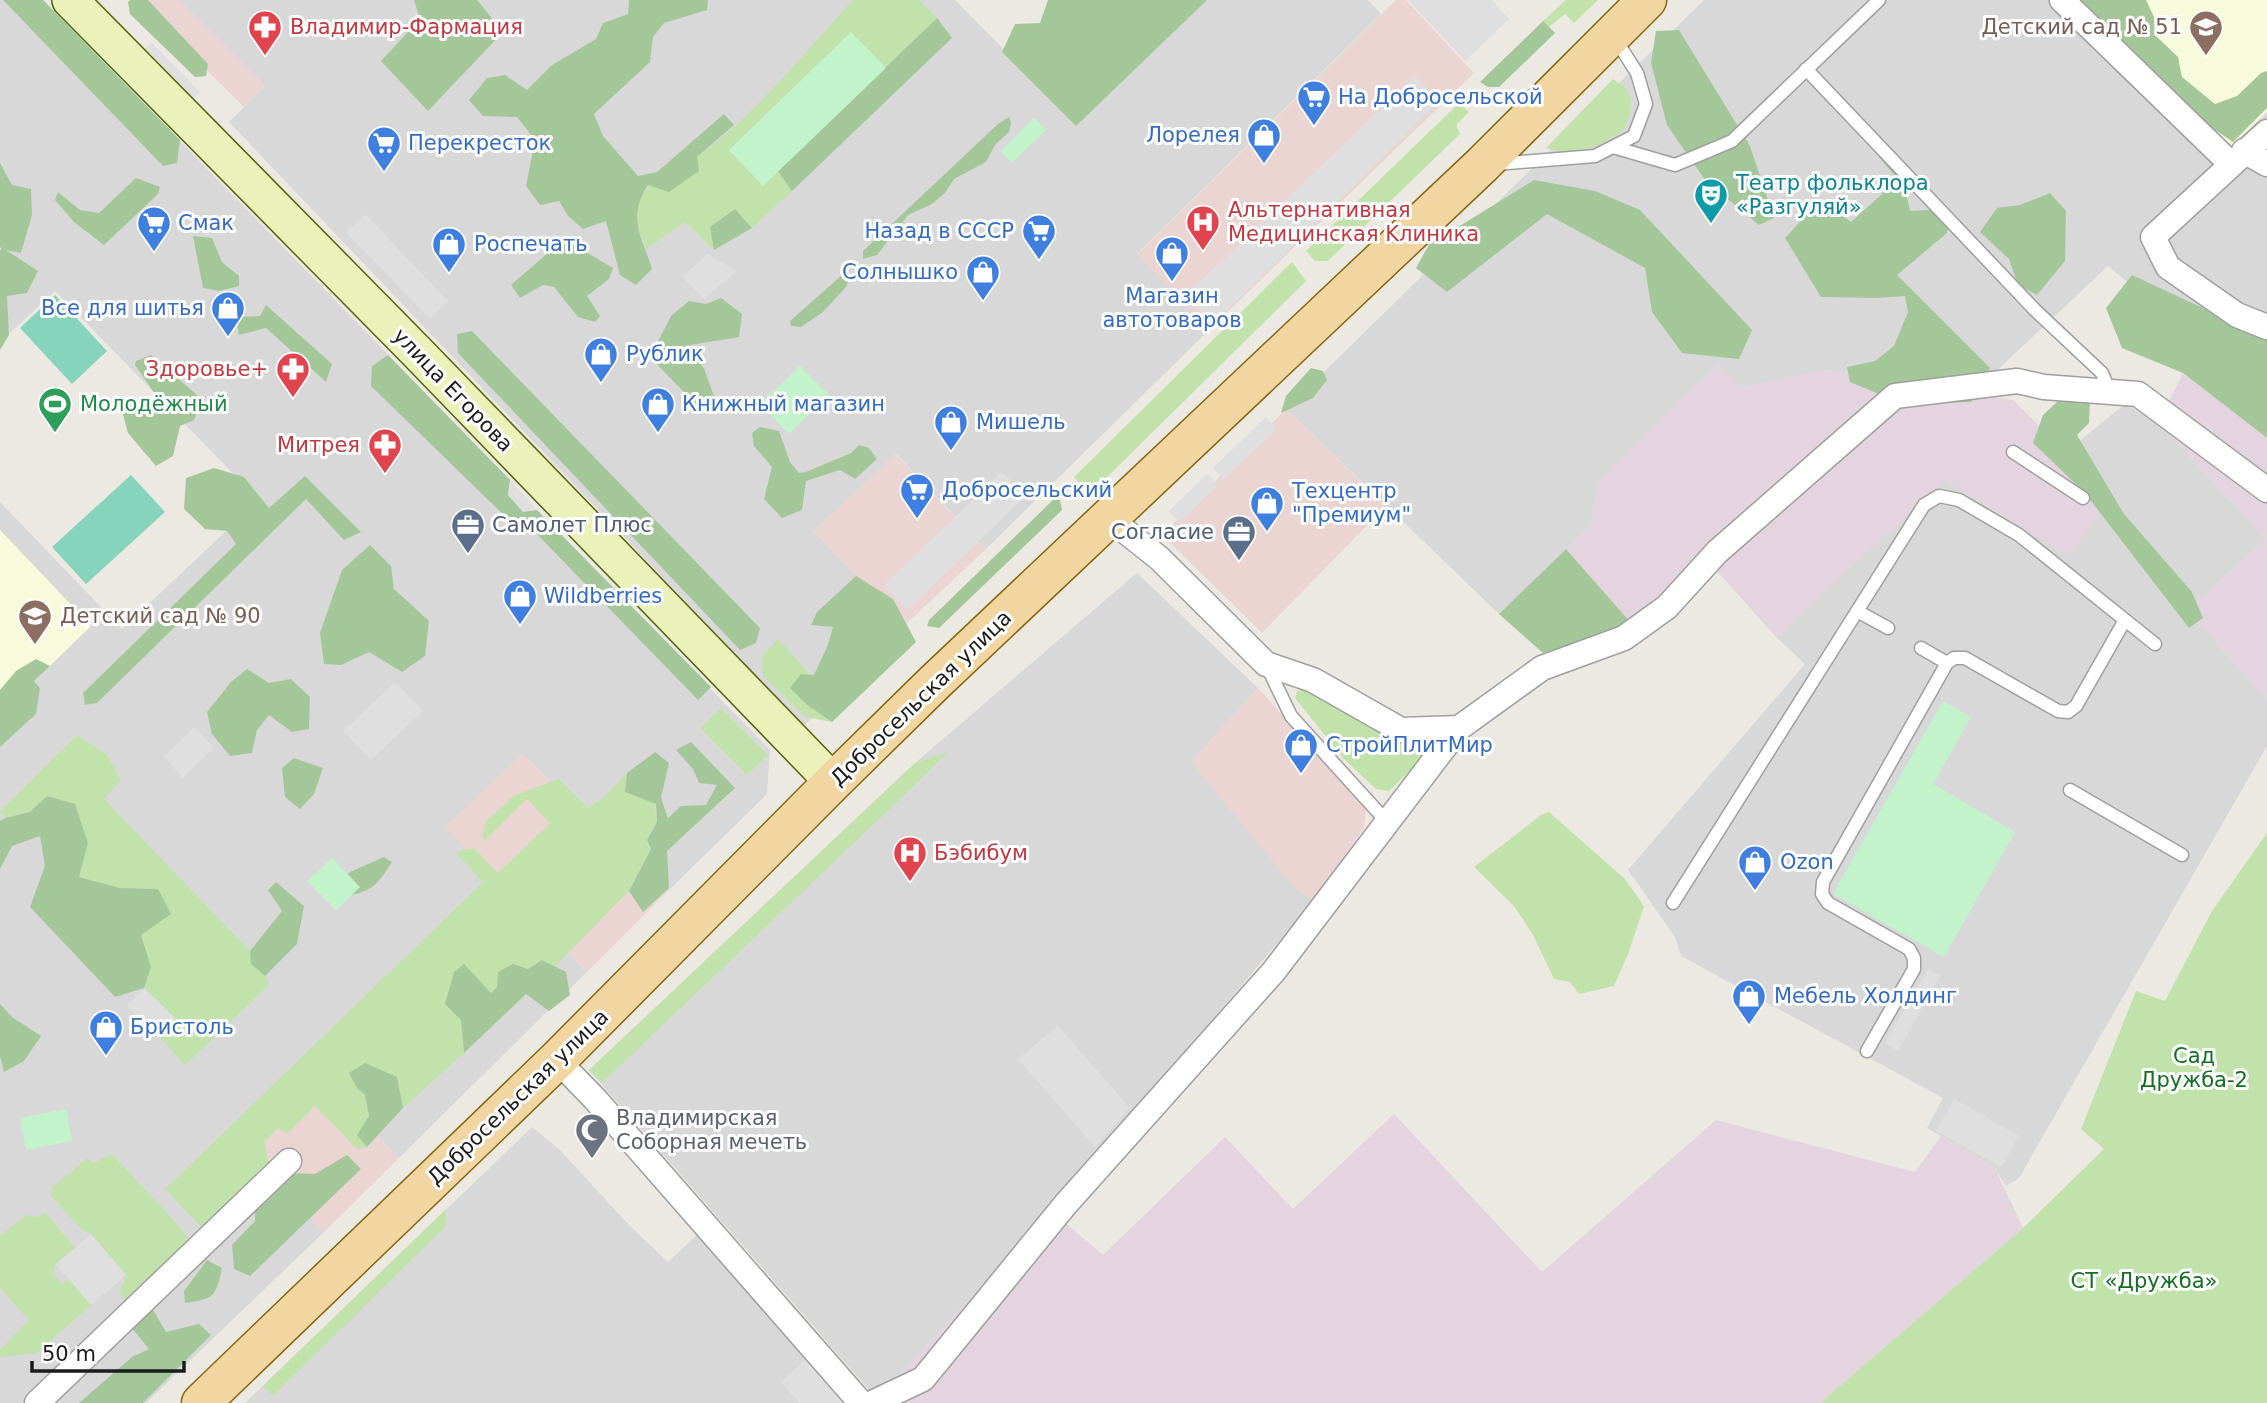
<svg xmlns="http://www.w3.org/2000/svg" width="2267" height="1403" font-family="'DejaVu Sans',sans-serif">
<rect width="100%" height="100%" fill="#ece9e2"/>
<path fill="#d9d8d8" d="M0 0H43L510 480 508 495 523 511 537 510 770 750 767 794 666 893 523 755 446 827 587 972 399 1158 314 1073 239 1147 324 1232 146 1403H0V725L40 688 34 681 91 626 0 530V502L122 629 259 500 55 291 0 342Z
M178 0H955L1052 98 1169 0H1368L1381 14 1137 254 1210 329 986 549 896 454 814 531 904 626 804 726 229 122 265 86Z
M1704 0H2267V358L2141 293 2108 266 1992 375 1988 397 1825 370 1743 387 1600 478 1591 525 1499 614 1286 409Z
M2125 404 2158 422 2266 539 2188 610 2267 700V746L2019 1178 2006 1186 1994 1167 1927 1128 1943 1098 1681 956 1675 937 1628 870 1805 664 1776 637 1945 479 2070 557 2066 452Z
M1137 573 1258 688 1191 762 1313 901 1051 1211 877 1399 589 1070 915 763Z
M532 1127 560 1150 628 1224 668 1262 700 1232 809 1357 781 1382 800 1403H245Z"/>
<path fill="#ebd5d2" d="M136 0H178L265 86 244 107Z
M1396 0H1406L1474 73 1210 329 1137 255Z
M1286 409 1386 506 1262 633 1162 535Z
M895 454 986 549 904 626 814 531Z
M1258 688 1366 808 1364 827 1338 873 1313 901 1294 887 1191 762Z
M522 754 666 893 587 972 445 827Z
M314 1072 399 1158 324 1232 239 1147Z"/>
<path fill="#e4d4e0" d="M1718 364 1743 387 1824 370 2013 400 2111 497 2069 557 1945 480 1776 637 1707 560 1632 624 1566 549 1591 525 1600 478Z
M2183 373 2267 438V700L2188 610 2266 539 2158 422Z
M1394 1114 1542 1272 1716 1120 1915 1172 1941 1136 1994 1167 2023 1228 1820 1403H880L877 1399 1051 1211 1103 1255 1225 1137 1293 1209Z"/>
<path fill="#f8fbdb" d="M2096 0H2267V112L2230 147 2094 2Z
M0 530 91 626 34 681 40 688 0 725Z"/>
<path fill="#c2e2ac" d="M853 0H919L937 18 886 68 851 33 763 185 778 171 792 191 752 228 735 209 710 227 714 250 685 222 646 249C641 234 632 218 638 202 648 178 677 171 697 157 754 116 805 52 853 0Z
M1566 0H1598L1574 23 1565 14 1549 27 1543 21Z
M1613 79 1626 88 1631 98 1630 116 1623 131 1598 146 1568 153 1546 148Z
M1459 103 1469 112 1456 125 1460 134 1328 261H1315L1306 251Z
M1292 262 1306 281 1096 488 1080 483 1074 477Z
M778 639 810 674H801L807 705 832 722 805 717 763 676 762 656Z
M1305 689 1423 749V758L1389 791 1376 789 1344 759 1295 698 1297 691Z
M721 708 768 755 747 775 700 728Z
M77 735 107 755 121 780 104 799 250 951 251 964 265 976 269 985 185 1065 158 1035 174 1018 144 988 151 967 141 935 158 889 120 888 79 877 88 843 30 812 5 818 0 811Z
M948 752 918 782 602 1083 589 1070 915 763Z
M627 773 625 792 654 799 657 822 647 840 651 849 629 891 555 966 542 960 491 993 464 965 461 1020 464 1053 403 1108 397 1077 357 1088 365 1095 369 1115 358 1135 367 1147 357 1149 315 1106 288 1133 278 1128 264 1142 270 1167 203 1229 165 1189 483 882 455 852 474 848 498 873 550 823 527 799 485 840 482 837 486 821 514 796 559 779 588 808 604 797Z
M1549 812 1625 879 1644 906 1628 954 1614 986 1579 994 1570 982 1554 979 1533 935 1514 906 1474 867 1541 815Z
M2267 833V1403H1820L2023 1228 2104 1149 2081 1129 2136 991 2165 1001 2212 911Z
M112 1154 178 1225 187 1237 181 1254 127 1301 119 1294 126 1275 91 1234 82 1230 51 1196 53 1187 87 1158 93 1163Z
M446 1209V1226L273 1396 263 1386Z
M45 1212 75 1248 56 1264 53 1273 61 1284 69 1280 91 1305 37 1353 0 1357V1350L29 1320 0 1288V1236L26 1215 37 1217Z"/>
<path fill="#a4c79a" d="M3 0H43L180 140 177 163 163 166Z
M130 0H148L208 64 206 76 195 77 130 14 128 2Z
M414 0H477L503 32 428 111 381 61 420 19Z
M629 0H708L707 10 664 23 653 37 650 62 594 114 603 136 638 176 657 172 724 114 734 125 697 157 699 171 669 192 648 185C627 218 641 234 652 269L636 285 620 275 606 221 583 229 568 216 559 201 540 205 526 186 535 140 517 117 483 116 469 100 487 78 505 75 527 90 552 65 596 39 603 23 628 14Z
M1048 0H1207L1076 126 1002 52 1015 24 1040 23Z
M2075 0H2146L2154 17 2155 35 2178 57 2182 77 2215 104 2237 96 2261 73 2267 71V108L2233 142 2196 117Z
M937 18 952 38 792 191 778 171Z
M1543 21 1555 33 1499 87H1488L1480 82Z
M1679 30 1750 146 1774 218 1759 225 1705 180 1667 125 1651 63 1656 31Z
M1009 117 1011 123 1009 132 995 145 986 162 954 179 945 193 932 204 908 215 877 255 863 259V251L998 124Z
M1897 153 1910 211 1950 209 1947 233 1897 275 1990 368 1971 402 1903 404 1850 382 1847 367 1875 361 1894 346 1908 312 1905 296 1877 298 1821 297 1785 238 1820 200 1851 222 1882 194 1894 175 1879 157Z
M0 163 12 185 31 189 32 215 21 253 6 250 38 271 27 293 7 296 9 335 0 350V250L2 249 0 247Z
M136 178 160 187 158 194 104 245 74 222 55 200 58 192 80 210 99 213Z
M1534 180 1595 191 1640 210 1752 330 1739 359 1682 353 1652 312 1645 268 1547 214 1447 292 1416 268 1431 241 1463 224Z
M2050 193 2066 211 2065 261 2037 295 2018 285 2009 259 1980 232 1997 208 2020 205Z
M735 209 752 228 714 250 710 227Z
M193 236 212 238 222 262 239 276V286L219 291 203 288Z
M564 239 613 268 609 279 587 296 600 316 595 322 578 317 554 287 543 285 520 298 511 285Z
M842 275 848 282 846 287 823 312 801 327 791 326 790 321Z
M2132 275 2267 338V438L2183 373 2122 348 2106 308Z
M721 298 742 314 739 337 684 346 704 368 715 399 706 415 650 357 671 316 689 301 706 304Z
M266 305 332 364 326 382 266 328 239 335 236 317 260 316Z
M472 331 760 628 756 643 740 650 458 353 457 334Z
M151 355 197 395 200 405 194 420 180 426 173 456 156 466 128 433 122 411 136 400H159L135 365 136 361Z
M388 355 510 480 508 495 523 511 537 510 711 687 698 700 531 528H517L371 386 372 366Z
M1311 368 1323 371 1327 380 1313 398 1281 413 1286 396Z
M2058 401H2090L2089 423 2077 435 2124 514 2192 592 2203 618 2189 628 2084 492 2033 443 2043 415Z
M760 427 779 431 790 462 799 473 806 472 851 453 859 445 869 448 877 459 855 479 840 470 806 481 802 510 782 518 764 499 772 467 754 446 752 433Z
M214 468 244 477 269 508 305 476 361 532 344 540 306 499 97 703 85 705 83 693 236 544 227 531 205 529 184 509 186 478Z
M1054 499 1060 500 1062 510 939 628 927 626 929 620Z
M370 545 391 566 394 589 429 621 425 656 402 672 369 652 341 665 324 664 320 633 342 570Z
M1566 549 1632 624 1543 653 1499 614Z
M856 576 893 599 916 642 832 722 807 705 790 688 801 674 814 675 827 647 833 627 811 625 817 612Z
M36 659 50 666 34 681 40 688 36 714 0 747V690L16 671Z
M247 669 269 683 291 679 310 697 309 729 292 732 269 715 257 730 252 753 230 756 212 734 207 712 231 682Z
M691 742 735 788 667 851 669 888 643 912 629 891 651 849 647 840 657 822 656 804 625 792 627 773 655 752 669 763 661 798 668 818 681 806 706 805 717 785 699 783 693 769 676 750Z
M294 758 323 768 314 794 300 809 285 797 282 768Z
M47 796 75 804 88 843 79 877 120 888 158 889 171 914 141 935 151 967 144 988 115 997 30 907 45 866 40 836 12 846 0 869V821L5 818 30 812Z
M384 857 392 862C375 889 369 893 337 897V886L350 872Z
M276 882 304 906 297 944 265 976 251 964 250 951 282 911 268 890Z
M542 960 566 972 570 995 549 1011 526 994 464 1053 461 1020 445 1004 454 972 464 964 491 993 497 987 498 972 513 964 528 969Z
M0 1004 12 1017 41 1036 24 1061 4 1072 0 1056Z
M365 1063 397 1077 403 1108 367 1147 357 1135 369 1116 365 1095 357 1088 349 1073Z
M347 1155 361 1169 250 1276 234 1269 232 1245 255 1221V1205L287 1173 315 1174Z
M207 1260 222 1268C216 1297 214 1299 185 1303L184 1291Z
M152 1308 166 1332 199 1324 211 1335 143 1403H79L132 1357 149 1349 130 1326Z"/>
<path fill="#c2f3ca" d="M851 32 886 68 763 186 729 150Z
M1034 118 1046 130 1012 163 1001 151Z
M800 366 829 395 789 434 760 404Z
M1943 701 1971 717 1933 784 2015 832 1944 957 1833 894Z
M332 858 360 887 336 910 307 881Z
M66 1109 72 1141 26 1150 20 1118Z"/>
<path fill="#87d4bc" d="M55 295 107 351 72 384 20 328Z
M131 475 165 512 86 584 52 547Z"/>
<path fill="#dfdfdf" d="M1408 0H1492L1509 19 1465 61Z
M152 43 200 92 194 98 146 49Z
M1415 76 1440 101 1214 323 1185 296Z
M365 214 448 301 430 319 346 232Z
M708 254 737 271 704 299 682 277Z
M1266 417 1277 429 1224 479 1213 468Z
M1002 472 1026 496 907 610 884 585Z
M1207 474 1218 485 1179 522 1169 511Z
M510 480 537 510 523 512 508 495Z
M395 682 423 711 371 760 343 731Z
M195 727 214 748 183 778 164 757Z
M1928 969 1940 976 1898 1051 1885 1043Z
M144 988 175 1018 158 1035 127 1006Z
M1058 1026 1130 1108 1095 1147 1018 1059Z
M1954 1099 2019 1136 2001 1167 1936 1131Z
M91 1234 126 1275 91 1305 56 1264Z
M809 1357 851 1403H800L781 1382Z"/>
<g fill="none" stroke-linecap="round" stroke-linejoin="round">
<g stroke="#9f9f9f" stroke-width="15">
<path id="service" d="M1806 69 2035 310 2102 373 2110 392
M1613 147 1675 165 1732 141 1879 0
M1496 164 1595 156 1634 136 1646 104 1637 73 1614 37
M2013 452 2083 498
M1857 611 1888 628
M1921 648 1947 663
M1266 664 1291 716 1387 822
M2070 790 2182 855
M1673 903 1924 505 1939 496 1959 500 2019 535 2155 644
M1867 1051 1914 969V958L1909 949 1828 903 1822 894 1823 882 1947 663 1954 658H1965L2058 711 2068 712 2076 706 2125 620"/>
</g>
<g stroke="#9f9f9f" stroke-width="27">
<path id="minor" d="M2062 0 2231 164
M2267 132 2153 237 2168 267 2237 315 2267 327
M2244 151 2267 164
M1110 519 1159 558 1266 664 1313 680 1401 730 1459 728 1542 668 1624 638 1667 607 1717 552 1895 396 2017 381 2044 387 2138 394 2267 490
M557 1060 595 1099 861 1403
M37 1403 289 1161
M872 1403 923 1379 1065 1205 1274 971 1459 728"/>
</g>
<g stroke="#55650f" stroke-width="38">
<path id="secondary" d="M70 0 416 351 833 782"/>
</g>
<g stroke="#84670f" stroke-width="41">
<path id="primary" d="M201 1403 557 1060 833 782 935 682 1482 165 1647 0"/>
</g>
<use href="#service" stroke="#fff" stroke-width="12"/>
<use href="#minor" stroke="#fff" stroke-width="24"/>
<use href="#secondary" stroke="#eaf2b9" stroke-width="35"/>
<use href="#primary" stroke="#f2d6a1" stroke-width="38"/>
</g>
<defs>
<g id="pharmacy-pin" transform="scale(1.75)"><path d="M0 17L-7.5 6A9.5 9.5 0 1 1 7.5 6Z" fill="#e0444e" stroke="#fff"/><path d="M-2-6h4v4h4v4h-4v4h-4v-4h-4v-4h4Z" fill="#fff"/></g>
<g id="school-pin" transform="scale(1.75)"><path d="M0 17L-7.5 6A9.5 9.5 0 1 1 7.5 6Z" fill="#8d6e63" stroke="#fff"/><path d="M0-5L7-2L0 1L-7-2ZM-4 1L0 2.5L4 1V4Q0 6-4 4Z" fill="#fff"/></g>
<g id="supermarket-pin" transform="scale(1.75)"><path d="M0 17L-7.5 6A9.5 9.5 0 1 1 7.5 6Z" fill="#3f7fe0" stroke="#fff"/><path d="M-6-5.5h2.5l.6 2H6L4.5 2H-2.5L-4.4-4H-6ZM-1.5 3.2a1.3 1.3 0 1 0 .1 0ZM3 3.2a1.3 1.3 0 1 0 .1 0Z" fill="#fff"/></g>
<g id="shop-pin" transform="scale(1.75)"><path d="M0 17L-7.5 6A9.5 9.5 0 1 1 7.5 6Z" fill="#3f7fe0" stroke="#fff"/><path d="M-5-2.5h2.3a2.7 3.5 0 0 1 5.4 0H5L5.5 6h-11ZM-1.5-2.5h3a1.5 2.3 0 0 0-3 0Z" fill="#fff"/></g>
<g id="theatre-pin" transform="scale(1.75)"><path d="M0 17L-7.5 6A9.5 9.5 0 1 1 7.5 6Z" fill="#0f9aa8" stroke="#fff"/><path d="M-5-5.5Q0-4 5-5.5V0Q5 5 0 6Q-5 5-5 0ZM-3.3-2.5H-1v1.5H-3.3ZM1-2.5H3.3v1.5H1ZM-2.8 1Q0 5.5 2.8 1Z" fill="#fff"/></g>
<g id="hospital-pin" transform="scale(1.75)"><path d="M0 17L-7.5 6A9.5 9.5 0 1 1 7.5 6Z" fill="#e0444e" stroke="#fff"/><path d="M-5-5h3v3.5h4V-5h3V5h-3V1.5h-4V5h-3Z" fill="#fff"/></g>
<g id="stadium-pin" transform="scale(1.75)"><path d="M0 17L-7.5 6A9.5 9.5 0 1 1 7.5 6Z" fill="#2e9e5b" stroke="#fff"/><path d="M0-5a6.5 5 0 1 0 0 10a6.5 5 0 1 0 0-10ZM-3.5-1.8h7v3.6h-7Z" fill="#fff"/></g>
<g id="office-pin" transform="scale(1.75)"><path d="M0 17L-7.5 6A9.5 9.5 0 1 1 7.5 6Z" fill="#5c6f8a" stroke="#fff"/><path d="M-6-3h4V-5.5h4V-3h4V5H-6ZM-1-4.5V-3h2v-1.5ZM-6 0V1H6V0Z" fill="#fff"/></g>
<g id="mosque-pin" transform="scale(1.75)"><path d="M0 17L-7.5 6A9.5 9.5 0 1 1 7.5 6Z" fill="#6b7280" stroke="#fff"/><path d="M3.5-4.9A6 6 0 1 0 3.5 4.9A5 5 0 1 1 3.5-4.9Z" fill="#fff"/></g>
</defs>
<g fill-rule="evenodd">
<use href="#pharmacy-pin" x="265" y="27"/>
<use href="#school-pin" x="2206" y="27"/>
<use href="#supermarket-pin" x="1314" y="97"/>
<use href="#shop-pin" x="1264" y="135"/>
<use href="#supermarket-pin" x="384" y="143"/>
<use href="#theatre-pin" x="1711" y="195"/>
<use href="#hospital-pin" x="1203" y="222"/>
<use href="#supermarket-pin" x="154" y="223"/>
<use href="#supermarket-pin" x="1039" y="231"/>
<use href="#shop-pin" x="449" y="244"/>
<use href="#shop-pin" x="1172" y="253"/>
<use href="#shop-pin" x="983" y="272"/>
<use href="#shop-pin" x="228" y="308"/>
<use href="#shop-pin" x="601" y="354"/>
<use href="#pharmacy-pin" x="293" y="369"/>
<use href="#stadium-pin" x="55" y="404"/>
<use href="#shop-pin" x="658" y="404"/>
<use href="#shop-pin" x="951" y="422"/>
<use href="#pharmacy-pin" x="385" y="445"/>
<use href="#supermarket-pin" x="917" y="490"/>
<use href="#shop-pin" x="1267" y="503"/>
<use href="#office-pin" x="468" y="525"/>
<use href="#office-pin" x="1239" y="532"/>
<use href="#shop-pin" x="520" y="596"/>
<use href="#school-pin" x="35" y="616"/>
<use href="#shop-pin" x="1301" y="745"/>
<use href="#hospital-pin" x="910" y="853"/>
<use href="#shop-pin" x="1755" y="862"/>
<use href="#shop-pin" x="1749" y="996"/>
<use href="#shop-pin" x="106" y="1027"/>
<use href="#mosque-pin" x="592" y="1130"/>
</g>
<g text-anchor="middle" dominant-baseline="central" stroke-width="6" stroke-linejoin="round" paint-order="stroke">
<g font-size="21" fill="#be3a42" stroke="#fff" text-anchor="start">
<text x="290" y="27">Владимир-Фармация</text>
<text x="1228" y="210">Альтернативная<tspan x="1228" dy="24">Mедицинская Kлиника</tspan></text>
<text x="268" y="369" text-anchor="end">Здоровье+</text>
<text x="360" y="445" text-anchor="end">Митрея</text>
<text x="934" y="853">Бэбибум</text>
</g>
<g font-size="21" fill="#785e54" stroke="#fff" text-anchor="end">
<text x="2182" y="27">Детский сад № 51</text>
<text x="60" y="616" text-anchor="start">Детский сад № 90</text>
</g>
<g font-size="21" fill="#366cbe" stroke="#fff" text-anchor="start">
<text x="1338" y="97">На Добросельской</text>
<text x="1240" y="135" text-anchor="end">Лорелея</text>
<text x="408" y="143">Перекресток</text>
<text x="178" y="223">Смак</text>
<text x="1014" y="231" text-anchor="end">Назад в СССР</text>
<text x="474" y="244">Роспечать</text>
<text x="958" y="272" text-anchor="end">Солнышко</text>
<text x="1172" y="296" text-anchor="middle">Магазин<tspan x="1172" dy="24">автотоваров</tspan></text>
<text x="204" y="308" text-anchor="end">Все для шитья</text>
<text x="626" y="354">Рублик</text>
<text x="682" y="404">Книжный магазин</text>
<text x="976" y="422">Мишель</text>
<text x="942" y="490">Добросельский</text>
<text x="1292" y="491">Техцентр<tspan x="1292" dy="24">"Премиум"</tspan></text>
<text x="544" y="596">Wildberries</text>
<text x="1326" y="745">СтройПлитМир</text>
<text x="1780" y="862">Ozon</text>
<text x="1774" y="996">Мебель Холдинг</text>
<text x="130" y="1027">Бристоль</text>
</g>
<g font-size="21" fill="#0d838f" stroke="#fff" text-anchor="start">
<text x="1736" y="183">Театр фольклора<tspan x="1736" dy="24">«Разгуляй»</tspan></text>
</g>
<g font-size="21" fill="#1b1b1b" stroke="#fff">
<text transform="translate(453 390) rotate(46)">улица Егорова</text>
<text transform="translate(921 698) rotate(-44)">Добросельская улица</text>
<text transform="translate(518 1097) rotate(-44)">Добросельская улица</text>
</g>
<g font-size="21" fill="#27864d" stroke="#fff" text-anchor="start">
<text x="80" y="404">Молодёжный</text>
</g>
<g font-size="21" fill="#4e5e75" stroke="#fff" text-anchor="start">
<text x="492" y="525">Самолет Плюс</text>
<text x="1214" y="532" text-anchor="end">Согласие</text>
</g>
<g font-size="21" fill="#166d24" stroke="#fff">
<text x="2194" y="1056">Сад<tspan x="2194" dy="24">Дружба-2</tspan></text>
<text x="2144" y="1281">СТ «Дружба»</text>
</g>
<g font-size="21" fill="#5b616d" stroke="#fff" text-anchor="start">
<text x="616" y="1118">Владимирская<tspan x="616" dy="24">Соборная мечеть</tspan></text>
</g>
</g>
<path d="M32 1361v10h152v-10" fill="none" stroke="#1b1b1b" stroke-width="3.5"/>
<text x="42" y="1361" font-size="21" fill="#1b1b1b" stroke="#ffffff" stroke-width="5" paint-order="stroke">50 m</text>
</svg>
